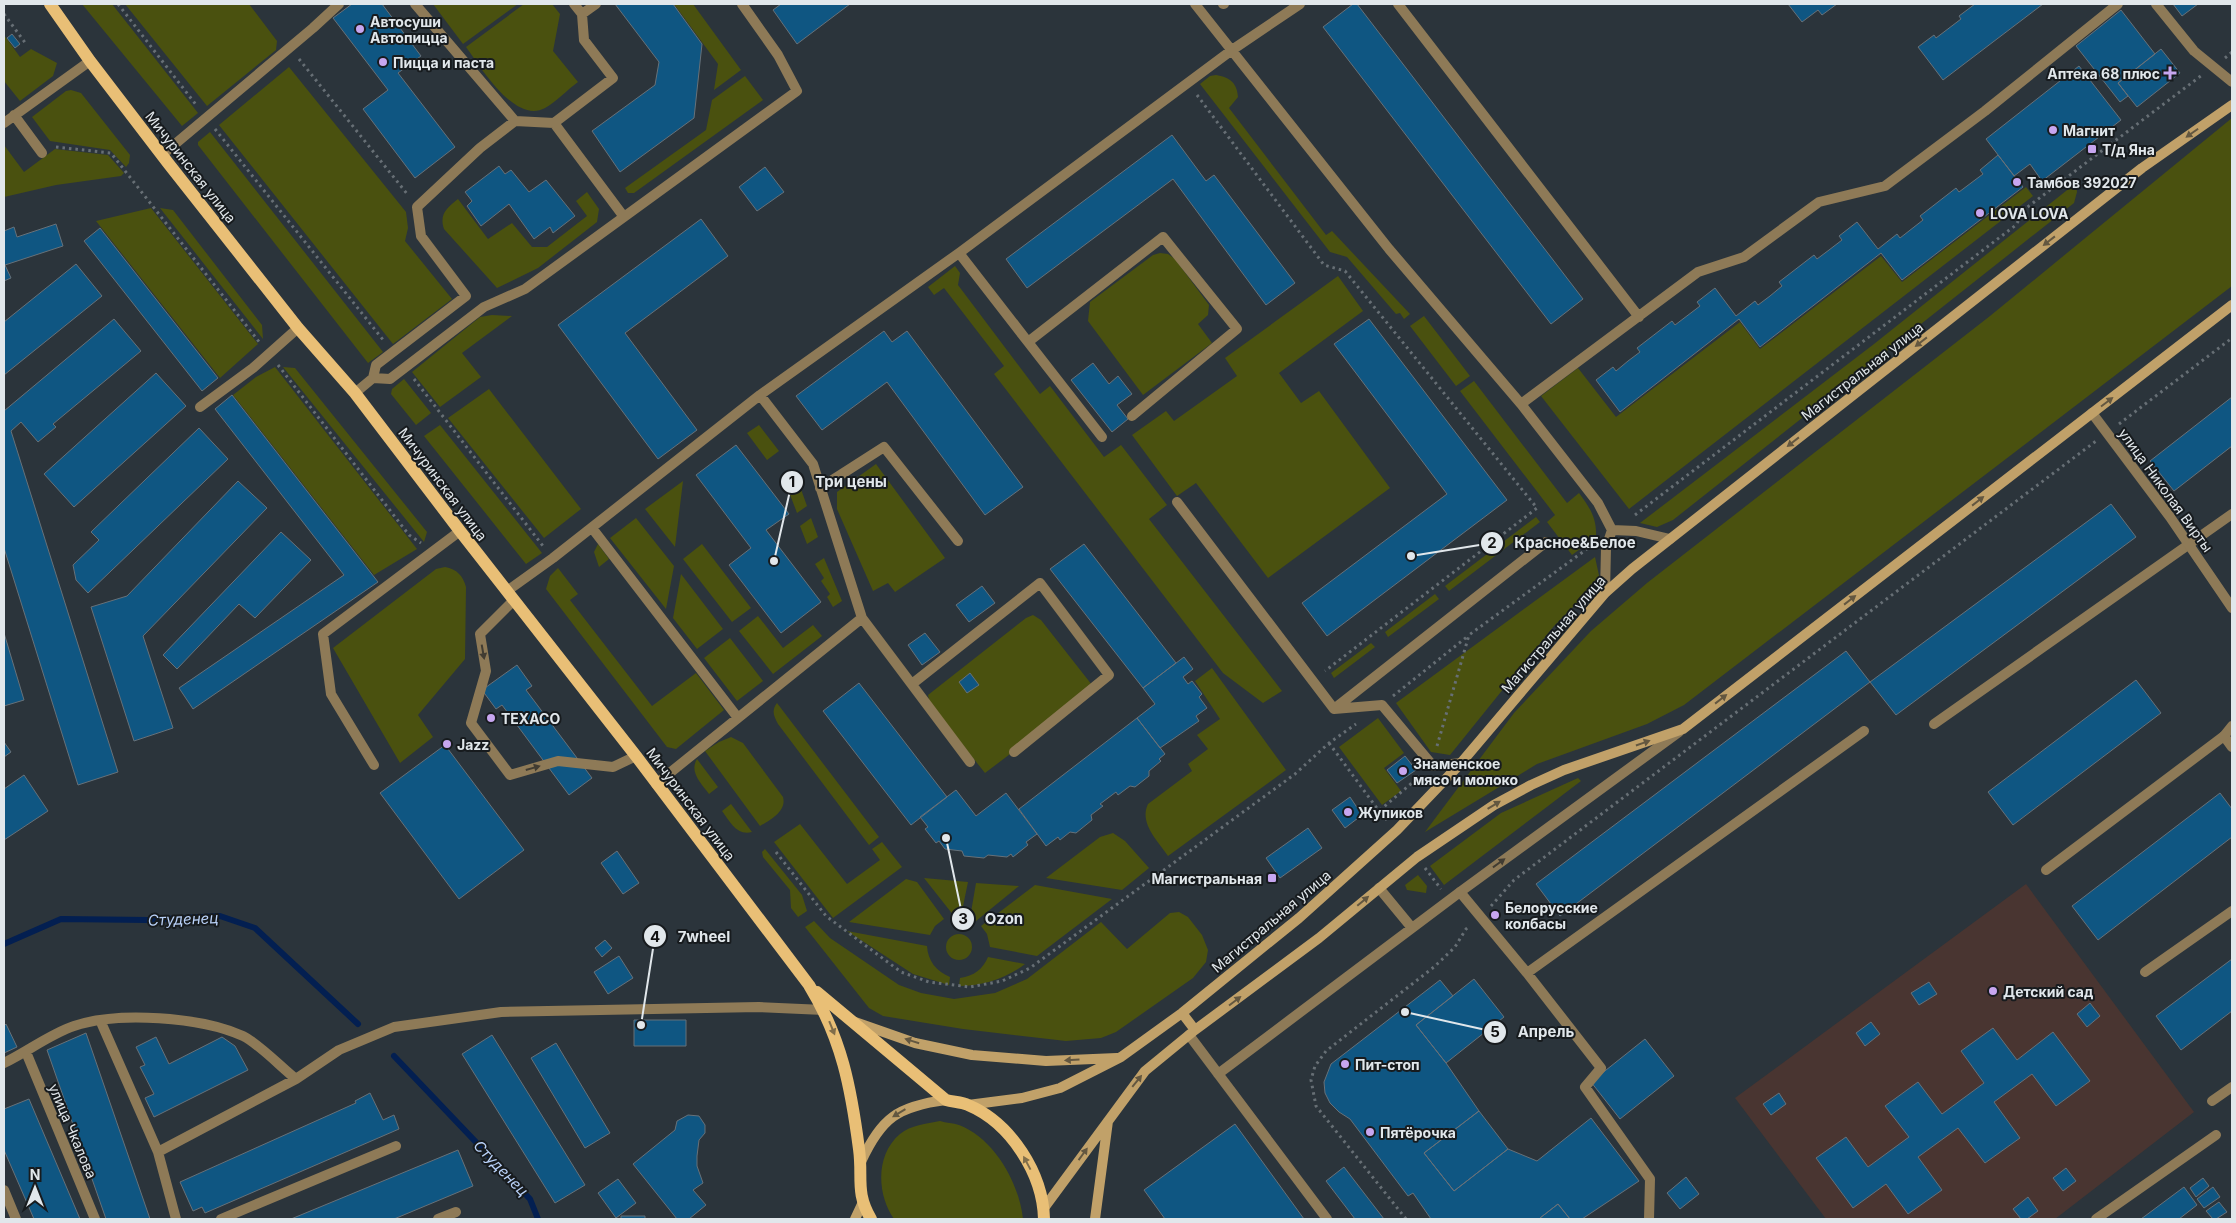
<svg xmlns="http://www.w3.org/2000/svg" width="2236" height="1223" font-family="Inter,sans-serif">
<rect width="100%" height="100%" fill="#2b343b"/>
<path fill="#493531" d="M2026 884 2194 1112 2055 1219H1826L1735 1098Z"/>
<path fill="#4a510f" d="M82 4H112L198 113 182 126Z
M125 4H249L277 41 276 50 207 106Z
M433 4H518L463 44Z
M524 4H552L560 14 553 51 578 82C567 90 556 102 545 108 515 125 480 66 466 47Z
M674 4H693L741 70 714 90 718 64Z
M4 35 20 57 31 49 57 63 53 76 20 101 4 81Z
M289 67 406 212 408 228 405 241 452 299 393 344 219 125Z
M1216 75C1229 77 1237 82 1238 97L1229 108 1326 235 1332 231 1410 314 1404 319 1400 313 1396 314 1347 257 1330 252 1200 84 1210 76Z
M745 76 763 100 634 193H628L625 188 706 130 712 100Z
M71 90 81 93 130 155 129 163 126 167 110 150 50 141 32 117 66 91Z
M2232 118V286L1684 705 1647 724 1537 764 1425 832 1514 713 1591 631 1647 583 1990 316Z
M210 132 383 352 368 363 198 145V142Z
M4 145 24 172 55 149 108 155 124 173 121 176 56 185 4 197Z
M2076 183 2077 192 2074 203 1673 520 1657 527 1640 523 1874 344Z
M2026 187 2033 196 1629 509 1541 396 1578 368 1616 417 1740 322 1760 349 1881 256 1902 282Z
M587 192 599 209 597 222 538 268 497 288 444 229C439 214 447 208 458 199L488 239 512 223 532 247H547L587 216 576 201Z
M151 208 258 344 220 378 96 221Z
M160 208 173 210 262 325 263 339Z
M1160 253 1168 254 1175 259 1209 305 1208 315 1198 324 1212 343 1143 395 1088 321 1090 302 1153 255Z
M955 266 960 273 958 285 1040 394 1050 386 1104 457 1121 445 1167 505 1149 519 1282 691 1263 703 1223 673 994 374 1004 366 944 288 934 295 928 287Z
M1338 276 1363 311 1279 373 1301 403 1319 391 1390 488 1268 578 1196 483 1177 496 1132 435 1166 411 1174 421 1237 376 1225 358Z
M492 315 512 316 462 353 481 377 440 407 412 372 480 317Z
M1424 316 1470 376 1456 386 1410 326Z
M275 367 417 549 374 575 233 395 256 377Z
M283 367 295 368 427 532 424 542Z
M404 379 431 413 416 425 391 394 392 389Z
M1474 381 1567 503 1579 493C1590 508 1597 518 1596 537L1572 555 1547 522 1555 515 1460 391Z
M489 389 581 509 544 538 448 418Z
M440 425 542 553 526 564 424 436Z
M759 425 779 451 767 460 747 433Z
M876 464 945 558 895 592 888 583 873 591 837 509V492Z
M797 478 807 506 797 513 786 484Z
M683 481 675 547 645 509Z
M1536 517 1540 522 1449 591 1445 586Z
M636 518 674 566 666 609 610 538Z
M811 518 818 537 807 544 800 526Z
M598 544 609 559 599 567 594 552Z
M702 544 751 608 732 622 683 559Z
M1595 557 1600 580 1554 626 1450 755 1431 752 1396 703Z
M824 558 842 601 833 607 827 597 830 594 821 581 824 578 815 564Z
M445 567C457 569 463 576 466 587L465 659 418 715 433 737 400 763 333 648 436 569Z
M558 568 578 594 570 600 652 706 696 673 724 710 676 749 667 747 546 589 550 576Z
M681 574 723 629 697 649 673 618Z
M1435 594 1439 599 1388 637 1385 632Z
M1033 615 1041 620 1092 685 1087 696 985 773 930 704 928 695 1026 618Z
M758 616 783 648 813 625 822 636 773 674 739 631Z
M730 638 763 681 737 701 704 658Z
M1371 643 1375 647 1334 678 1331 673Z
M1212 668 1286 770 1168 856C1157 840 1139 823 1148 804L1192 771 1188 764 1208 749 1197 735 1220 719 1195 681Z
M777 703 879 837 869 845 778 724C774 716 771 711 777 703Z
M1378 718 1404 753 1384 768 1401 791 1382 805 1339 747Z
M731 737 743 743 783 797C787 811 770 820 760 826L705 751 719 742Z
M697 759 718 787 709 794C701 783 689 772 697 759Z
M1578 778 1581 781 1444 885 1430 866 1501 813Z
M731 804 752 832C737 836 730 822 722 811Z
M800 824 847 884 880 860 872 849 882 842 902 867 833 918 774 842Z
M1113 833 1125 841 1149 868 1122 890 1046 878 1100 837Z
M765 849 802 895 807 911 798 917 791 908 790 890 763 857 762 852Z
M1418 875 1427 886 1426 893 1407 890 1405 885Z
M924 878 968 882 961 916H954Z
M906 879 917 882 944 919 935 926 930 935 849 922Z
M976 883 1019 886 976 921 970 918Z
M1035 885 1112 899 1037 956 990 947 987 934 981 926Z
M1179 912 1188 917 1202 935 1208 950 1206 962 1193 978 1116 1032 1101 1038 1066 1041 963 1029 883 1016 869 1008 805 927 814 921 830 938 899 985 921 993 954 999 995 993 1027 979 1101 922 1127 949 1170 913Z
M847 931 927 946C928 961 936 971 950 977L949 985 913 974Z
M946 947a13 13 0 1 1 26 0a13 13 0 1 1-26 0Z
M988 957 1025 964C1007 978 982 986 959 986L960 978C974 976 983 969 988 957Z
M940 1121C946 1123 953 1123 959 1125 995 1139 1019 1183 1023 1219H894C877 1195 875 1155 900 1134 911 1125 926 1124 940 1121Z"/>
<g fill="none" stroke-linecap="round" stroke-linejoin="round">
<path stroke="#031f51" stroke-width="6" d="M4 944 61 919 148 920 220 916 255 928 358 1024
M394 1056 530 1199 538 1219"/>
</g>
<path fill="#0f5682" stroke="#677179" d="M352 4H382L421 56 398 73 455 147 415 178 363 109 388 90 333 18Z
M615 4H673L702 44 694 118 620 172 592 131 655 85 659 62Z
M781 4H850L797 44 773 10Z
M1353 4H1357L1583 299 1551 324 1323 27Z
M1788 4H1837L1822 15 1818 10 1802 22Z
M1975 4H2043L1943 80 1918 47 1934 35 1936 38 1961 19 1959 16Z
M2173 4H2198L2182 16Z
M2121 10 2155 54 2118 83 2128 96 2120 102 2076 46Z
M12 34 20 44 15 48 7 38Z
M2161 49 2180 73 2137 107 2118 83Z
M2079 66 2121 120 2042 181 2030 164 2014 176 1986 139Z
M1172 135 1206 181 1214 175 1295 283 1266 305 1173 179 1027 288 1006 259Z
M1998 155 2023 187 1902 280 1881 253 1760 347 1739 319 1620 412 1596 380 1613 367 1616 371 1628 361 1640 352 1637 348 1672 321 1675 325 1700 306 1697 302 1715 288 1736 316 1755 301 1758 305 1770 296 1782 286 1779 282 1814 255 1817 259 1829 250 1842 240 1839 236 1857 222 1878 249 1897 234 1900 238 1923 220 1920 216 1956 188 1959 192 1983 174 1980 170Z
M499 166 505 174 511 170 529 192 546 180 575 216 553 233 550 227 534 239 509 204 481 226 467 206 472 201 465 192Z
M765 167 784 192 757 211 739 187Z
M701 219 728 256 625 333 697 430 658 459 558 325Z
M56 224 63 246 5 265 11 278 4 281V231L14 227 17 237Z
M100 228 218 378 202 391 84 241Z
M76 264 102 296 4 375V322Z
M114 319 141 351 53 424 56 427 38 442 21 422 11 431 118 772 78 785 4 548V411Z
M1369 319 1507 500 1327 636 1302 603 1447 494 1334 344Z
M884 331 892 342 907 331 1023 487 985 515 887 382 822 430 796 396Z
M1093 363 1109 384 1118 376 1132 394 1117 405 1128 419 1112 432 1071 380Z
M156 373 186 406 74 507 44 474Z
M232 395 378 582 193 709 179 688 344 575 215 409Z
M2232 397V446L2174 491 2150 461Z
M199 428 228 459 88 593 76 580 73 565 99 540 91 532Z
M736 445 789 514 766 530 821 602 781 633 729 565 751 548 696 475Z
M238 481 267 508 143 636 173 728 134 741 91 607 127 596Z
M2111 504 2136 537 1896 715 1870 682Z
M281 532 311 560 255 618 239 604 177 669 163 655Z
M1084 544 1176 663 1143 688 1050 569Z
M982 586 995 603 969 622 956 605Z
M4 633 24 700 4 706Z
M925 633 940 652 922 665 908 645Z
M1846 651 1870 682 1560 916 1536 884Z
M1184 657 1193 669 1183 677 1188 684 1192 681 1202 694 1199 697 1207 708 1196 716 1199 721 1160 748 1137 718 1155 704 1143 688Z
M517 665 532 686 526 690 592 778 569 795 502 705 496 709 482 690Z
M970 673 979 685 967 693 959 682Z
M2136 680 2161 713 2013 825 1988 792Z
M859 683 947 797 911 825 823 711Z
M1137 718 1165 754 1159 759 1161 761 1149 771V776L1135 787 1130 786 1118 795 1116 792 1100 804 1103 806 1091 815 1092 820 1076 833 1070 832 1060 840 1058 837 1046 846 1019 809Z
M4 742 11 752 4 757Z
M445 745 524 850 459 899 380 793Z
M1405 756 1416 770 1397 783 1387 770Z
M24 775 48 811 4 840V789Z
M956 790 976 816 1006 793 1037 834 1026 842 1028 845 1013 857 1011 854 1007 857 988 855 984 858 964 856 962 851 945 849 939 841 936 843 925 829 928 827 920 817Z
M2220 793 2232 809V837L2098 940 2072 906Z
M1350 797 1362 815 1345 828 1332 810Z
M1308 828 1322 848 1280 878 1266 858Z
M617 851 639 883 623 894 601 863Z
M605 940 612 948 602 957 595 948Z
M619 956 633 978 608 994 594 972Z
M2232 959V1011L2181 1050 2156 1016Z
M1474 979 1504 1017 1446 1063 1416 1025Z
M1440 980 1453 996 1416 1025 1446 1063 1479 1111 1424 1153 1454 1191 1508 1149 1537 1161 1591 1118 1639 1181 1582 1219H1570L1558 1204 1540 1218 1541 1219H1431L1413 1193 1408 1196 1350 1119 1339 1112 1330 1103 1325 1093 1324 1082 1331 1064Z
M1929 982 1937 994 1919 1005 1911 993Z
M2090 1003 2100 1016 2087 1027 2077 1014Z
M634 1020H686V1046H634Z
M1871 1022 1880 1034 1865 1046 1856 1033Z
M6 1024 17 1047 4 1053V1026Z
M1993 1028 2017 1060 2053 1032 2090 1081 2056 1106 2032 1074 1994 1102 2020 1138 1985 1163 1958 1128 1918 1157 1942 1190 1908 1214 1886 1184 1853 1208 1816 1158 1846 1137 1868 1167 1909 1137 1885 1106 1918 1082 1942 1114 1984 1083 1961 1051Z
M86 1033 150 1219H106L47 1050Z
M492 1035 585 1185 555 1203 462 1054Z
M156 1037 169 1064 222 1037 235 1046 248 1070 154 1117 145 1098 154 1094 140 1067 145 1065 136 1047Z
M1645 1039 1674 1076 1620 1119 1591 1082Z
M556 1043 610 1133 585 1148 531 1058Z
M370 1093 383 1120 394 1115 399 1129 205 1213 202 1207 193 1211 180 1182 356 1103 355 1101Z
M1779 1093 1786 1104 1771 1115 1763 1104Z
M29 1099 80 1219H34L4 1150V1109Z
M1479 1111 1508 1149 1454 1191 1424 1153Z
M688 1115 699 1116 705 1125V1133L699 1140 697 1156V1166L703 1183 693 1190 706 1205 689 1219H677L633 1164 675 1130 677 1121Z
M1235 1124 1304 1219H1165L1144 1190Z
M458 1150 473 1186 394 1219H291Z
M1344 1167 1384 1219H1355L1326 1181Z
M2066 1168 2076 1181 2063 1191 2053 1178Z
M1686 1177 1699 1194 1680 1209 1667 1193Z
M2203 1178 2209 1186 2196 1197 2190 1188Z
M618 1179 636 1203 616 1218 598 1193Z
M2184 1187 2197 1205 2179 1219H2141Z
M2213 1187 2220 1197 2204 1208 2197 1199Z
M2028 1197 2038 1211 2027 1219H2021L2013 1209Z
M2219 1202 2227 1212 2216 1219H2213L2206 1211Z
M1558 1204 1570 1219H1541L1540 1218Z
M621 1216H645V1219H621Z"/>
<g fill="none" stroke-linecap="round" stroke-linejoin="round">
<path stroke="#676f75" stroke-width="3" stroke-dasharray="2.5 4" stroke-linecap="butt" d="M118 4 197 106
M4 14 26 44
M2225 58 2232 52
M299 59 408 195
M1197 95 1324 265 1345 271 1537 508 1325 671
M215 129 384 341
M56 147 111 153 260 343
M278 365 409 535 421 543
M414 379 543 546
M2119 424 2232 338
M1635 515 2016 225 2025 209 2202 75
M1393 696 1468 636
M1329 743 1379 811
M1437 746 1469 635 1591 546
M1387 820 1379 811 1420 776
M776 852 826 916 901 972 929 982 970 987 1002 981 1030 968 1295 774 1329 743 1356 724
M1425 868 1441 889
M1491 906 1514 880 2096 441
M1406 1219 1316 1106 1311 1080 1315 1066 1326 1051 1434 967 1455 947 1466 929 1470 926"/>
<path stroke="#8e7a57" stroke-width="10" d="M415 4 515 121 554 123 613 78 584 40 582 14 574 4
M1195 4 1389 249 1521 404 1598 503 1612 530 1606 548 1605 593
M1223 4H1224
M1398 4 1639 317
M2156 4 2194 51 2232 82
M582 14 596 4
M14 115 42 153
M4 123 90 61
M554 123 624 217
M162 155 313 28 339 4
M959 253 1028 342 1163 237 1237 329 1132 416
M1028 342 1102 437
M373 378 390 379 484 307 525 289 797 91 778 55 742 4
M355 393 373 378 376 365 466 296 421 236 417 207 480 148 515 121
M760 395 813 464 862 618
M1521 404 1698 272 1744 257 1819 202 1885 186 1985 111 2118 4
M200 407 253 368 298 328
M820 488 884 447 958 541
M1177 502 1334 709 1546 542
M592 528 738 718
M1612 530 1636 531 1670 539
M507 591 553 558 760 395 959 253 1232 50 1300 4
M514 600 480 634 486 671 471 723 510 775 558 761 613 767 636 756
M912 684 1040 583 1109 675 1014 752
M1334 709 1382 705 1433 766 1461 763
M1934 724 2232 514
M374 765 331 694 323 634 460 531
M656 784 862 618 970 762
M2046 870 2224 736
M1379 888 1412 928
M2145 972 2232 911
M1527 973 1864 731
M100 1020 158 1152 176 1219
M1189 1035 1327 1219
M26 1052 95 1219
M4 1063C27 1052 50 1034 74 1026 118 1011 201 1017 243 1036 258 1043 282 1068 296 1079L339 1050 394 1027 501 1012 759 1007 824 1010
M1218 1074 1460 892 1527 973 1601 1068 1585 1087 1650 1179 1649 1219
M2212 1101 2232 1087
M158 1152 296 1079
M4 1190 16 1219
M221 1219 396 1146
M438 1219 456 1212
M2096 1219 2216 1135"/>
<path stroke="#8e7a57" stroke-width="10" d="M2092 413 2170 517 2232 608
M2232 726 2224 736 2232 747
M1460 892 1679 732"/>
<path stroke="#c1a169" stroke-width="10" d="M1182 1013 1195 1030
M855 1022 915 1043 972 1055 1046 1061 1117 1058
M968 1105 1022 1098 1060 1088 1121 1057 1182 1013 1299 918 1397 830 1461 763 1605 593 1632 569 2142 168 2232 105
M861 1162C881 1118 898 1106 946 1100
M1044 1208 1145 1071 1195 1030 1319 938 1417 857 1494 805 1531 785 1564 770 1683 729 2232 305
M855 1219 862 1204
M1095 1219 1108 1121"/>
<path stroke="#e9bf76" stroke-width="12" d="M50 4 90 61 168 163 298 328 355 393 460 531 636 756 809 985C842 1039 851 1088 859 1149 863 1178 855 1192 871 1219
M817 992 946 1100C953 1102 962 1102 968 1105 1011 1123 1043 1174 1044 1219"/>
</g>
<defs><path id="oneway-solid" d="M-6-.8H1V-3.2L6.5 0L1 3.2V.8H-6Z" transform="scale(1.25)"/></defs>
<g fill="#635740">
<use href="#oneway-solid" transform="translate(2192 133) rotate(145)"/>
<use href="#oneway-solid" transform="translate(2049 241) rotate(142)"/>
<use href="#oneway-solid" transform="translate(1921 342) rotate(142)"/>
<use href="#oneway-solid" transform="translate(2107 402) rotate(-37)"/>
<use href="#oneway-solid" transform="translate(1793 442) rotate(142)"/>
<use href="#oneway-solid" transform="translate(1978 501) rotate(-38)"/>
<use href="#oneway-solid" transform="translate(1850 600) rotate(-38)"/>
<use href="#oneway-solid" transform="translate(1721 699) rotate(-38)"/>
<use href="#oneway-solid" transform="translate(1643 743) rotate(-19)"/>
<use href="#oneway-solid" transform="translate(1494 805) rotate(-31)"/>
<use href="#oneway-solid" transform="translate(1363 901) rotate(-40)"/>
<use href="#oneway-solid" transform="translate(1235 1001) rotate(-37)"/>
<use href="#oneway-solid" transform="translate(912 1041) rotate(-163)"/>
<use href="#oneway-solid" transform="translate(1072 1060) rotate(177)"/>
<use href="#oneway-solid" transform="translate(1137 1081) rotate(-51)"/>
<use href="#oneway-solid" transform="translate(899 1113) rotate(149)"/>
<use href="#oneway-solid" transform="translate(1083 1154) rotate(-54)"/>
</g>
<g fill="#413c32">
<use href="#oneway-solid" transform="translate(483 652) rotate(80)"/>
<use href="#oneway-solid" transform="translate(533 768) rotate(-16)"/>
<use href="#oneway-solid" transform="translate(1499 863) rotate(-36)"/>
</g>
<g fill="#806d4a">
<use href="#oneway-solid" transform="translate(832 1028) rotate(68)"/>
<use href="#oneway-solid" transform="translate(1027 1163) rotate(-118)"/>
</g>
<g fill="#c7a6f0" stroke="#171b1e" stroke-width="2">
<circle cx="360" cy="29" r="5"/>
<circle cx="383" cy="62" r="5"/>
<path d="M2167.5 65.5h5v5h5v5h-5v5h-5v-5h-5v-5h5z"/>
<circle cx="2053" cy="130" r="5"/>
<rect x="2087" y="144" width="10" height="10" rx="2.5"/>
<circle cx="2017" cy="182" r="5"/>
<circle cx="1980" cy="213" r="5"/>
<circle cx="491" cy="718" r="5"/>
<circle cx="447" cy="744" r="5"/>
<circle cx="1403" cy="771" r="5"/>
<circle cx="1348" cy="812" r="5"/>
<rect x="1267" y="873" width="10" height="10" rx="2.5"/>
<circle cx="1495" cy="915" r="5"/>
<circle cx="1993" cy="991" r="5"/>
<circle cx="1345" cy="1064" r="5"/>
<circle cx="1370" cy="1132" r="5"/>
</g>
<g text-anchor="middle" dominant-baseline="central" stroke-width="4" stroke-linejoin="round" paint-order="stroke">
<g font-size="14" font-weight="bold" fill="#e1e7eb" stroke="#171b1e" text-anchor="start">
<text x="370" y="21">Автосуши<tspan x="370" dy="16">Автопицца</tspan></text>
<text x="393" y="62">Пицца и паста</text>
<text x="2160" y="73" text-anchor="end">Аптека 68 плюс</text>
<text x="2063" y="130">Магнит</text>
<text x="2102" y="149">Т/д Яна</text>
<text x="2027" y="182">Тамбов 392027</text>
<text x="1990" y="213">LOVA LOVA</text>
<text x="501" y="718">ТЕХАСО</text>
<text x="457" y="744">Jazz</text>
<text x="1413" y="763">Знаменское<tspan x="1413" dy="16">мясо и молоко</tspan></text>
<text x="1358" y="812">Жупиков</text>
<text x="1262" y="878" text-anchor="end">Магистральная</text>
<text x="1505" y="907">Белорусские<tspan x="1505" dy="16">колбасы</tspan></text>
<text x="2003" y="991">Детский сад</text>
<text x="1355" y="1064">Пит-стоп</text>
<text x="1380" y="1132">Пятёрочка</text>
</g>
<g font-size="14" fill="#e1e7eb" stroke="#171b1e">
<text transform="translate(191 167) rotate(52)">Мичуринская улица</text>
<text transform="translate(1862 371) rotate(-38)">Магистральная улица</text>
<text transform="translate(443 484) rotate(53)">Мичуринская улица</text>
<text transform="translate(2166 490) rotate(54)">улица Николая Вирты</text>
<text transform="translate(1553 634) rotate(-49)">Магистральная улица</text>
<text transform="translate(691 804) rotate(53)">Мичуринская улица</text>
<text transform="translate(1271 921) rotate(-40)">Магистральная улица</text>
<text transform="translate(73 1131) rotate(67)">улица Чкалова</text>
</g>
<g font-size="15" font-style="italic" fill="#b9d1f8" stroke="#171b1e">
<text transform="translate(183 919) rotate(-2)">Студенец</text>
<text transform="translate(501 1168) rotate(46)">Студенец</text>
</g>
</g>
<path fill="none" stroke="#e1e7eb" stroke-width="2" d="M774 561L792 482M1411 556L1492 543M946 838L963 919M641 1025L655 936M1405 1012L1495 1032"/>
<g fill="#e1e7eb" stroke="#171b1e" stroke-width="2">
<circle cx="774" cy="561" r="5"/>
<circle cx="1411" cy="556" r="5"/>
<circle cx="946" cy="838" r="5"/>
<circle cx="641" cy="1025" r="5"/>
<circle cx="1405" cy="1012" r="5"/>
<circle cx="792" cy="482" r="12"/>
<circle cx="1492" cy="543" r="12"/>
<circle cx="963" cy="919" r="12"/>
<circle cx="655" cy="936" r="12"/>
<circle cx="1495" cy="1032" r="12"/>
</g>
<g font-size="15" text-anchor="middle" font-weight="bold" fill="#111">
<text x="792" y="487">1</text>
<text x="1492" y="548">2</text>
<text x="963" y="924">3</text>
<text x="655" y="942">4</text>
<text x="1495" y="1037">5</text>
</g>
<g font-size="15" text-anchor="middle" font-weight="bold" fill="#e1e7eb" stroke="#171b1e" stroke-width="4" stroke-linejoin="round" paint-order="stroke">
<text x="851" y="487">Три цены</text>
<text x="1575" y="548">Красное&amp;Белое</text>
<text x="1004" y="924">Ozon</text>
<text x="704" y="942">7wheel</text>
<text x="1546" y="1037">Апрель</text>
</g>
<rect width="2236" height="1223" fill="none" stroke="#e1e7eb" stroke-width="10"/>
<g transform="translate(35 1188)" stroke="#171b1e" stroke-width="4" paint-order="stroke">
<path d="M0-4L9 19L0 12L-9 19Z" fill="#e1e7eb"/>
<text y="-8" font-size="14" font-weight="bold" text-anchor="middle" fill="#e1e7eb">N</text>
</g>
</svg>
